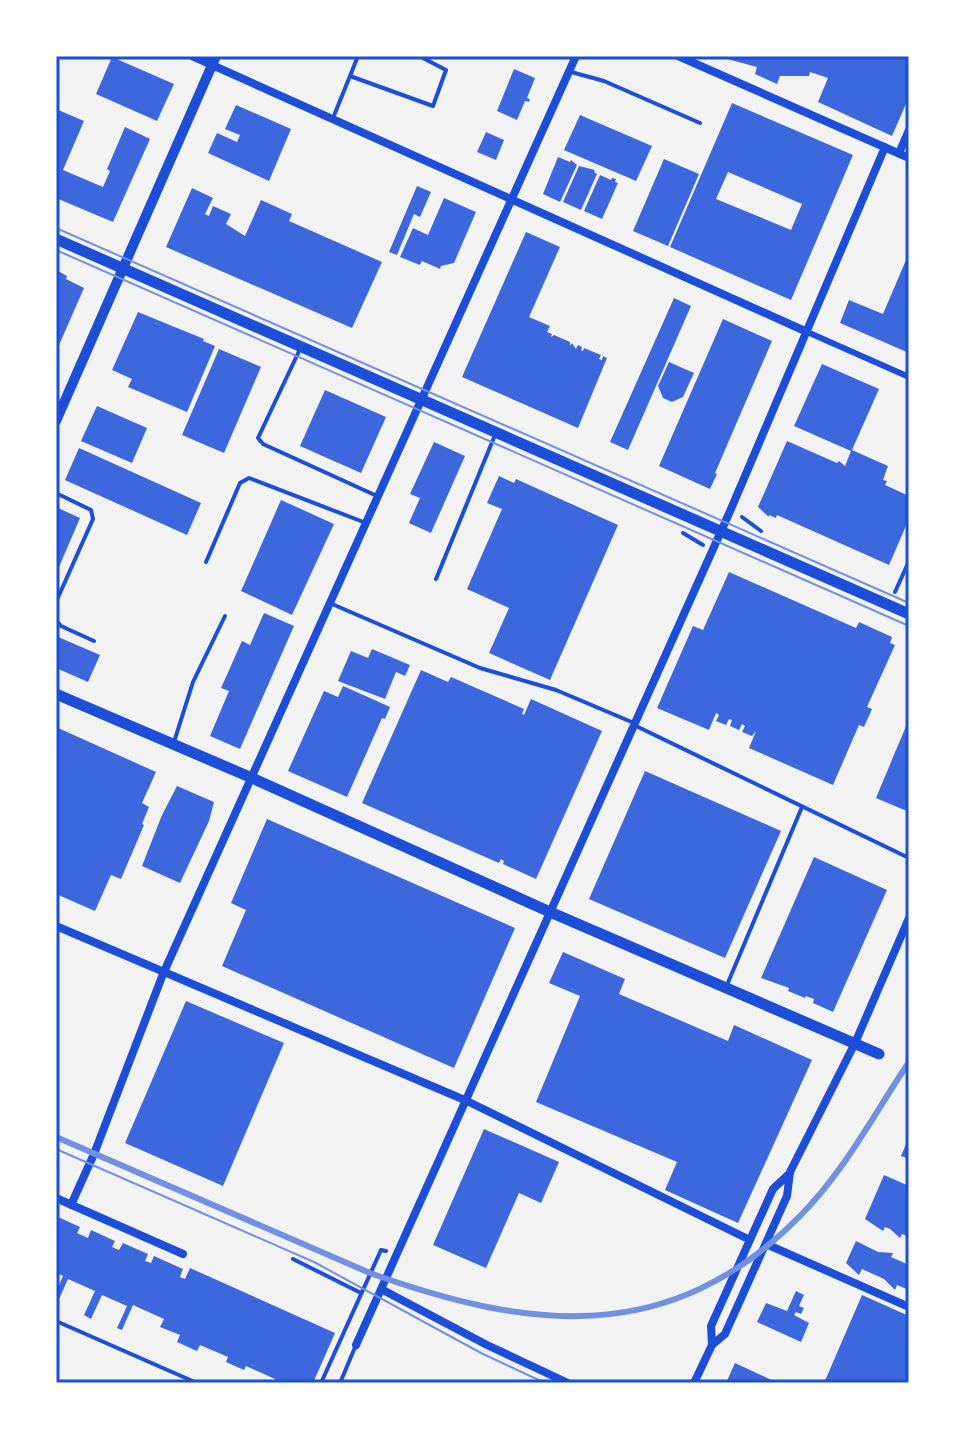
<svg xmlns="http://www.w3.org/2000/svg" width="965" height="1439" font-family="'Source Sans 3',sans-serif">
<rect width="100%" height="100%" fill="#f2f2f2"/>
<path fill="#3d67dc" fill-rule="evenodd" d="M716 56H909V97L892 136 818 102 828 78 810 72 809 76H780L777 84 755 74 757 67Z
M112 57 174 84 157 121 96 94Z
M514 69 535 78 527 98 530 99 529 102 525 101 517 120 497 111Z
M732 103 853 155 791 300 670 247ZM728 172 802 204 791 230 716 199Z
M236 105 291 129 269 181 208 153 217 133 237 142 240 135 225 129Z
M56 109 84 121 63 170 103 187 110 171 107 169 125 127 150 139 113 222 56 198Z
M580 115 652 146 636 181 564 150Z
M486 132 504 140 496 160 477 152Z
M558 157 570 162 571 160 577 165 560 202 543 194Z
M664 159 699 174 668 246 633 231Z
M579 166 595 170 594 172 597 174 581 210 563 202Z
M600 175 611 180 612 178 616 179 615 182 618 183 602 219 584 211Z
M417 186 431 192 420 217 414 214 397 255 389 252Z
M192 188 213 198 205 214 209 216 213 206 231 214 226 224 245 236 261 200 292 214 289 221 382 262 352 328 166 247Z
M444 198 476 212 454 263 441 266 440 269 422 261 420 265 400 257 413 228 428 235Z
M526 232 560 247 529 317 550 326 547 332 552 334 551 337 554 335 570 342V346L572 343 576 349 578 345 582 347 581 350 583 351 584 348 601 355 599 359 602 360 603 356 607 358 578 428 462 377Z
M909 253V353L840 323 849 300 883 314Z
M56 270 67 276 66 279 84 288 56 352Z
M674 298 691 306 628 450 610 442Z
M138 312 204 339 203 341 215 346 187 412 128 387 132 379 112 370Z
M723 319 772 341 715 473 717 474 710 489 659 466Z
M219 349 261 367 224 453 182 435Z
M669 362 694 373 683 397 672 402 663 398 658 386Z
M822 364 879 389 852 450 888 466 883 480 887 481 885 485 909 496V519L889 565 777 515 776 518 769 515V517L758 507 787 441 837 463 839 461 845 466 851 451 794 426Z
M325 390 386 417 361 473 300 446Z
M97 406 147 428 132 463 81 441Z
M434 442 465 456 431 533 409 523 420 498 410 494Z
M79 448 201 503 187 535 65 480Z
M499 476 514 483 516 479 618 525 550 680 489 653 509 608 467 589 502 509 487 503Z
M281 500 334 524 292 615 241 591Z
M56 507 80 518 56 574Z
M729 572 856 628 859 622 892 637 890 643 895 645 867 707 872 709 864 727 859 725 833 785 749 748 756 731 752 736 742 732 745 726 742 724 739 730 730 726 732 720 729 719 726 725 716 721 719 715 716 713 709 730 657 708 693 626 703 630Z
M264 613 294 626 240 749 210 736 229 691 221 688 242 641 250 645Z
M56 636 100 655 88 682 56 668Z
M372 649 410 665 405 676 396 672 385 699 338 681 351 651 368 658Z
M421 670 448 682 451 677 524 709 522 714 524 715 531 699 602 731 536 879 503 864 504 861 501 859 499 863 362 803Z
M343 686 390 707 385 719 382 718 347 797 288 771 324 691 338 697Z
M909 719V812L876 798Z
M56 727 156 772 142 803 149 807 142 824 144 825 121 879 111 875 95 911 56 894Z
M645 771 781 831 725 958 589 899Z
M177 786 214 802 209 821 180 883 142 866 162 815Z
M267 819 515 928 454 1068 222 966 246 910 231 903Z
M814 857 887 890 833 1012 813 1003 814 999 806 996 805 998 788 991 789 988 761 978Z
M563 952 625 979 619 994 728 1041 734 1025 812 1060 738 1223 665 1190 677 1162 536 1102 580 996 549 983Z
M186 1001 284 1043 223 1186 125 1143Z
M484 1129 559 1162 541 1203 519 1193 486 1268 433 1245Z
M909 1137V1159L901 1156Z
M884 1175 909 1186V1237L902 1234 900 1238 890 1229 885 1227 883 1231 865 1219Z
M56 1216 80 1227 77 1233 88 1238 91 1230 115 1241 112 1247 119 1250 123 1243 148 1254 145 1261 151 1263 154 1256 183 1269 180 1277 185 1279 190 1268 335 1333 313 1383H276L275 1379 246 1366 244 1370 226 1362 228 1357 200 1345 197 1351 177 1342 180 1335 160 1327 164 1319 133 1305 122 1330 117 1328 127 1306 102 1295 91 1319 84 1315 95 1291 68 1279 56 1306V1292L63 1276 56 1273Z
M856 1241 878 1252 893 1253 891 1257 909 1265V1290L897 1285 895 1290 884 1279 862 1269 859 1275 846 1263Z
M796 1291 804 1295 799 1306 804 1308 801 1314 796 1312 794 1315 809 1323 801 1342 757 1322 766 1303 787 1311Z
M862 1295 909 1316V1378L907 1383H824Z
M735 1363 778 1383H726Z"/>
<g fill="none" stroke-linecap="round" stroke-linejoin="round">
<path stroke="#1d4ed8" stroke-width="4" d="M742 517 761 531
M683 533 703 545
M895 592 909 561
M293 1259 361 1293
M56 1321 197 1383
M321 1383 381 1250 386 1251"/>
<path stroke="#1d4ed8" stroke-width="4" d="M571 72 604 81 700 123
M350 76 358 56
M333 118 350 76 433 106 446 70 419 56
M301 347 258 438 263 444 377 496
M56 493 91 510 93 519 56 602
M206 562 240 483 249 478 366 523
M436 579 495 435
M332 604 480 668 556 690 634 723
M56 620 61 626 94 641
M636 726 909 858
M174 742 193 682 225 616
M727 985 802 807
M340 1383 356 1345"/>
<path stroke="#1d4ed8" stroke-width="6" d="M805 331 909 377"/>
<path stroke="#1d4ed8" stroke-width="8" d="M192 56 805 331
M678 56 909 158
M899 153 909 130
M56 926 467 1101 750 1240
M56 1198 183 1254
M71 1205 94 1154 163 974 576 56
M766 1244 909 1307
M381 1289 487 1345 568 1383
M356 1345 731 509 885 147
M712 1345 711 1326 773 1189 790 1173
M694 1383 712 1345 725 1334 787 1196 790 1172 855 1043 909 918"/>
<path stroke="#1d4ed8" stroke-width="10" d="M56 421 216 56"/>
<path stroke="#1d4ed8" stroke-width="11" d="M56 239 909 614
M56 694 252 778 550 912 879 1054"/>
<path stroke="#7290e2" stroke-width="2" d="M56 228 909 603
M56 250 909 626
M56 1149 314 1262 481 1353 545 1383"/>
<path stroke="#7290e2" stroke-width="6" d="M56 1137 370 1273C529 1330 670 1348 800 1216 844 1172 874 1114 909 1062"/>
</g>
<rect width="965" height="1439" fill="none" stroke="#ffffff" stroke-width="116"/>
<rect x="58" y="58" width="849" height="1323" fill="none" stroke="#1d4ed8" stroke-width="3"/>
</svg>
